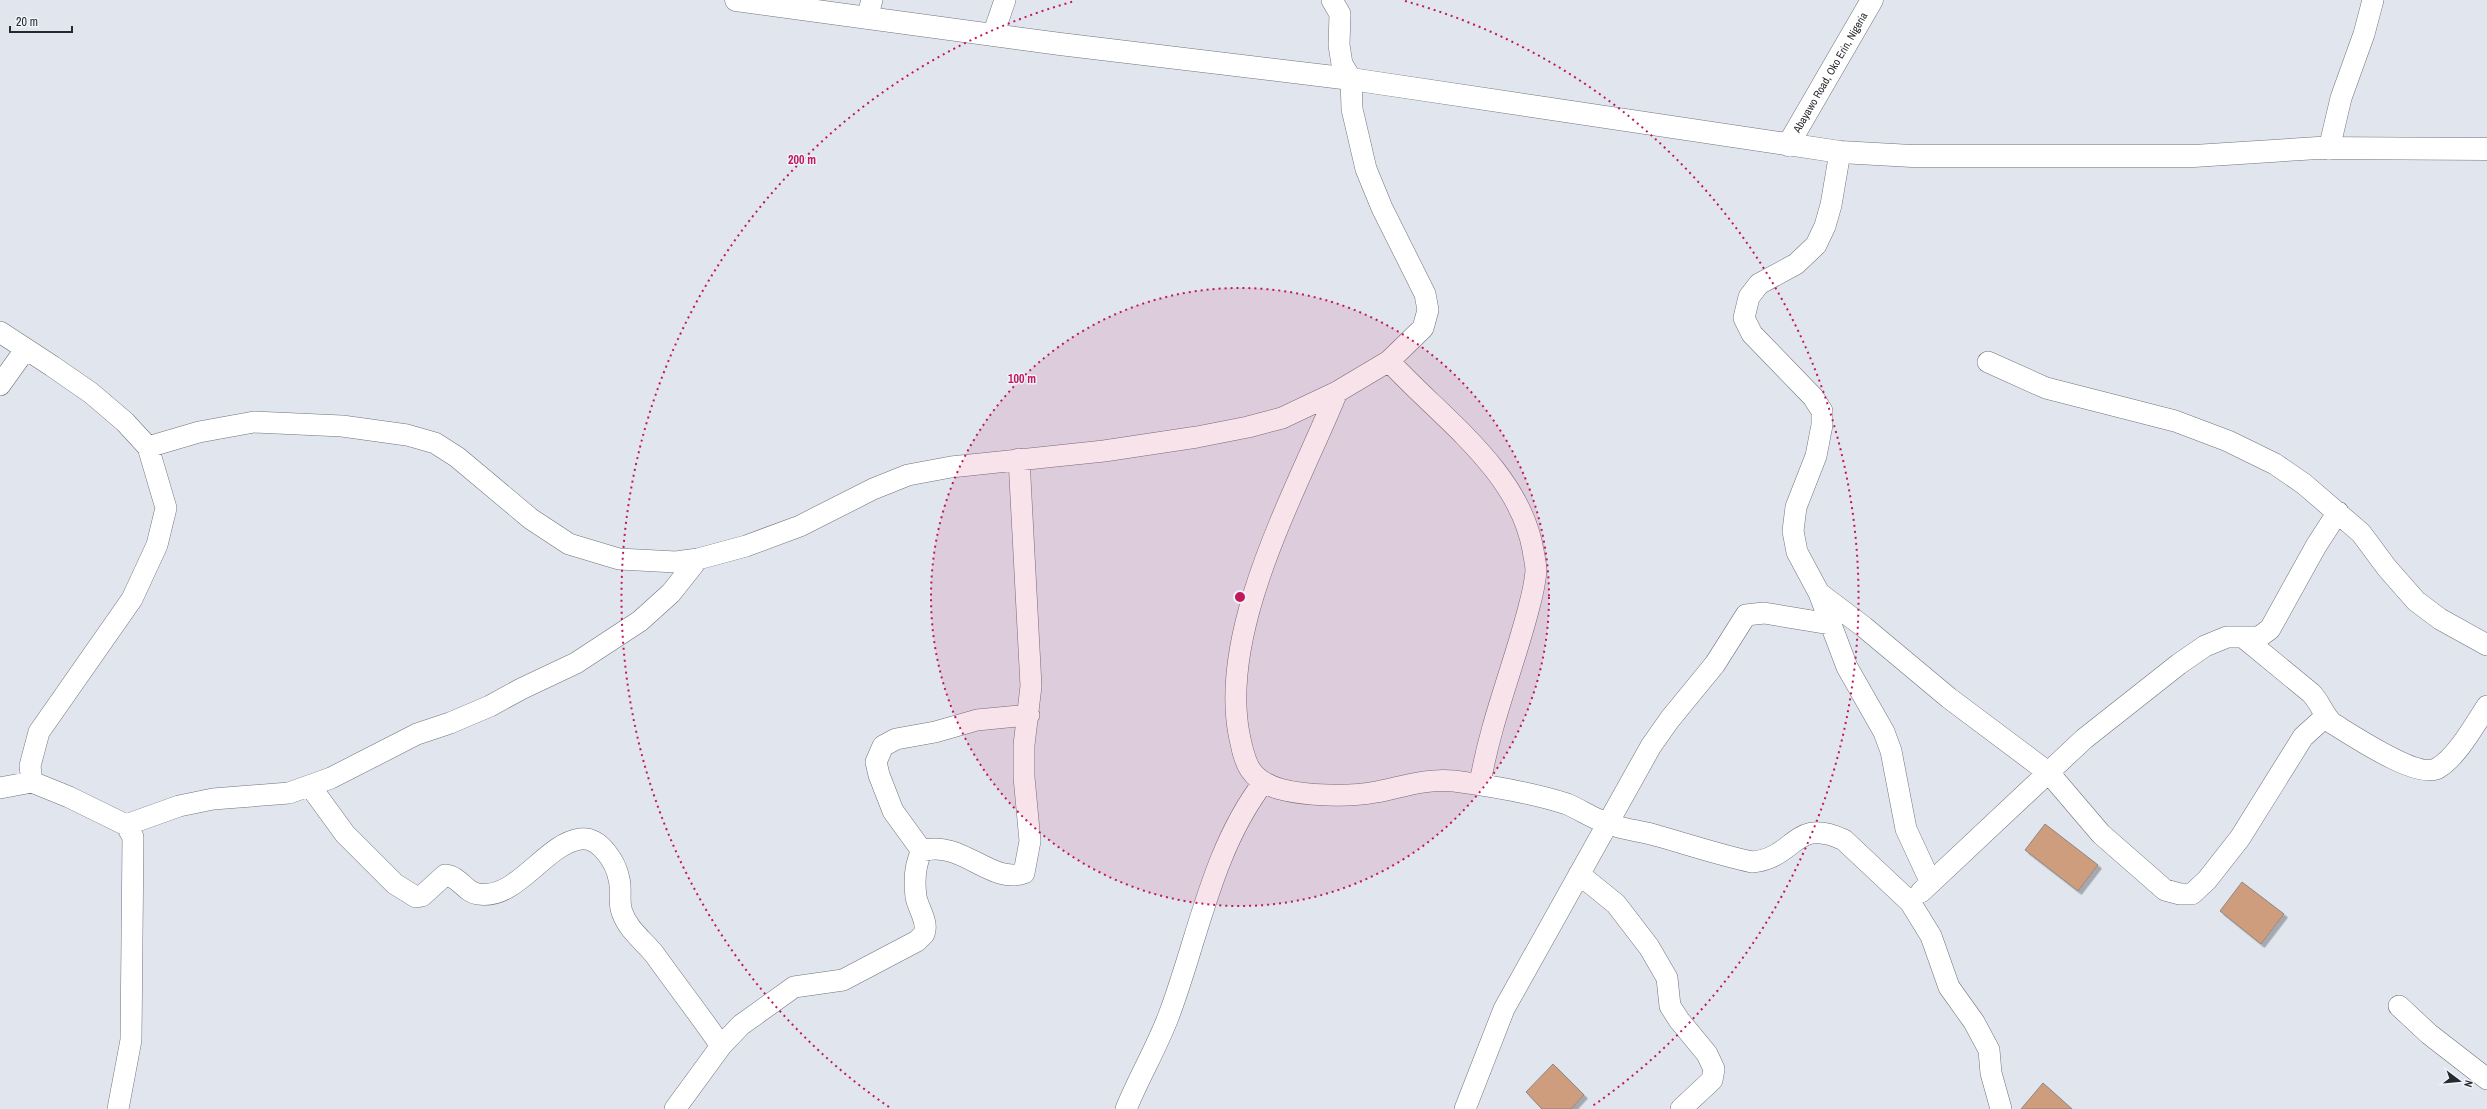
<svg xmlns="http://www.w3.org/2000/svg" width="2487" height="1109" font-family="'Archivo Narrow',sans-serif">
<defs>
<filter id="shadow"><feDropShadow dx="3.5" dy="3.5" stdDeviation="0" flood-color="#0004"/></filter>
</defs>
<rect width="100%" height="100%" fill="#e1e5ee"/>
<path fill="#cd9d7d" stroke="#8f8782" filter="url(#shadow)" d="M2045 824 2098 865 2078 891 2025 850Z
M2242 882 2284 914 2261 944 2220 911Z
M1553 1064 1584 1095 1571 1109H1542L1526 1092Z
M2043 1083 2072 1109H2021Z"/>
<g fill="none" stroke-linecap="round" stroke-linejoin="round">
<g stroke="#70737b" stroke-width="22">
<path id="street" d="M867 18 872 0
M993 35 1005 0
M2329 149 2341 98 2364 34 2373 0
M1840 152 1831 205 1825 226 1816 245 1796 264 1759 284 1749 297 1744 318 1752 334 1813 397 1822 411V425L1816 456 1796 507 1793 531 1797 552 1819 593 1847 667 1884 732 1891 751 1906 829 1931 883
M0 332 52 366 91 393 125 422 148 447 166 508 157 545 132 599 39 732 30 766 32 782 69 797 126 825 133 837 131 1040 118 1109
M1389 361C1440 417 1519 470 1533 550 1534 557 1536 564 1536 571 1535 582 1532 596 1529 607 1514 666 1490 723 1480 784
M1988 362 2046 388 2175 421 2228 441 2275 464 2304 484 2361 533 2387 568 2416 601 2440 619 2487 645
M0 385 25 350
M1337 392C1297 490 1219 627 1239 734 1245 764 1249 780 1280 789 1305 796 1351 797 1376 792 1402 787 1427 778 1454 781 1492 786 1530 792 1567 804 1581 810 1594 819 1609 824 1625 830 1642 831 1658 836 1690 845 1720 855 1752 862 1796 858 1794 816 1844 840L1910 902 1931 936 1949 987 1974 1022 1989 1050 1991 1073 2001 1109
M148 447 199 432 254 422 342 426 407 435 435 443 457 457 531 519 569 544 619 559 676 562 698 559 746 546 800 526 873 489 908 475 951 467 1104 451 1197 437 1248 427 1282 418 1337 392 1389 361 1423 328 1428 310 1425 294 1382 208 1366 169 1352 109 1351 79 1342 64 1339 45 1340 14 1332 0
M1819 593 1864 627 1949 698 2049 773 2101 834 2165 890 2180 894H2192L2207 880 2240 838 2303 737 2325 717
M2244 638 2311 693C2320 702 2323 714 2332 723 2352 735 2418 780 2438 768 2457 757 2475 724 2487 706
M310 786 345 834 395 884 416 897 422 896 445 875C461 877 464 892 478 894 516 901 545 844 580 839 600 836 616 863 619 879 622 890 618 902 622 912 628 930 644 941 655 955 677 986 700 1015 721 1046
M0 788 32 782
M126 825 179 806 213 799 289 793 331 778 417 734 450 723 490 706 521 689 576 663 640 621 671 593 698 559
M922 851 893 811 879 775 876 762 883 746 896 739 935 732 977 720 1029 715
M1579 874 1616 904 1649 947 1667 978 1670 1006 1679 1020 1707 1054 1714 1069 1712 1080 1681 1109
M1921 892 2084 739 2179 664 2205 646 2227 637H2259L2270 629 2316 546 2338 512
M2399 1006 2429 1034 2487 1079
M675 1109 721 1046 741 1025 794 987 843 980 917 941C919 939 922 936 924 934 929 923 918 908 916 897 914 881 915 864 922 851 961 839 991 885 1024 873L1030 841 1024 777V745L1031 686 1019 459
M1126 1109C1139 1077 1157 1047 1169 1015 1198 938 1212 850 1263 783
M1465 1109 1504 1009 1651 746 1670 719 1715 664 1746 615 1764 613 1830 624"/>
</g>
<g stroke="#70737b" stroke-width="23">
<g id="secondary">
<path d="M736 0 1060 44 1351 79 1840 152 1912 156H2194L2318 148 2487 149"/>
<path id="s1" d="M1788 145 1872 0"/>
</g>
</g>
<use href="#street" stroke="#fff" stroke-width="21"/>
<use href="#secondary" stroke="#fff" stroke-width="22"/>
</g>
<circle cx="1240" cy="597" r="309" fill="#c2185b" fill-opacity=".12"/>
<g fill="none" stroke="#c2185b" stroke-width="2" stroke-dasharray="2 4">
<circle cx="1240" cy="597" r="309"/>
<path d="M889 1107A619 619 0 0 1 1075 1M1405 1A619 619 0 0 1 1591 1107"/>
</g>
<g text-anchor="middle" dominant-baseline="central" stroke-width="3" stroke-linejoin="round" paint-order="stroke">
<g font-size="11" fill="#28292d" stroke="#eef2fb">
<text stroke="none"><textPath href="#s1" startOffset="84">Abayawo Road, Oko Erin, Nigeria</textPath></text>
</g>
</g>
<circle cx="1240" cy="597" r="6" fill="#c2185b" stroke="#eef2fb" stroke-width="2"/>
<g font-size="12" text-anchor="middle" font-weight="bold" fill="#c2185b" stroke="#eef2fb" stroke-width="3" stroke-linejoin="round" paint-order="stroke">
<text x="802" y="164">200 m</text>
<text x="1022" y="383">100 m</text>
</g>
<g transform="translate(2459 1081) rotate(106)" stroke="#eef2fb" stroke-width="3" paint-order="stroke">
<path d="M0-3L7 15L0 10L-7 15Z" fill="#28292d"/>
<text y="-6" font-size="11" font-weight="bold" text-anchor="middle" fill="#28292d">N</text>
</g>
<path d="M10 26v6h62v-6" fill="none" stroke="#28292d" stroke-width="2"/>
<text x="16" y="26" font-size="12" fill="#28292d" stroke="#eef2fb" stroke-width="3" paint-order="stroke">20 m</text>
</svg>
